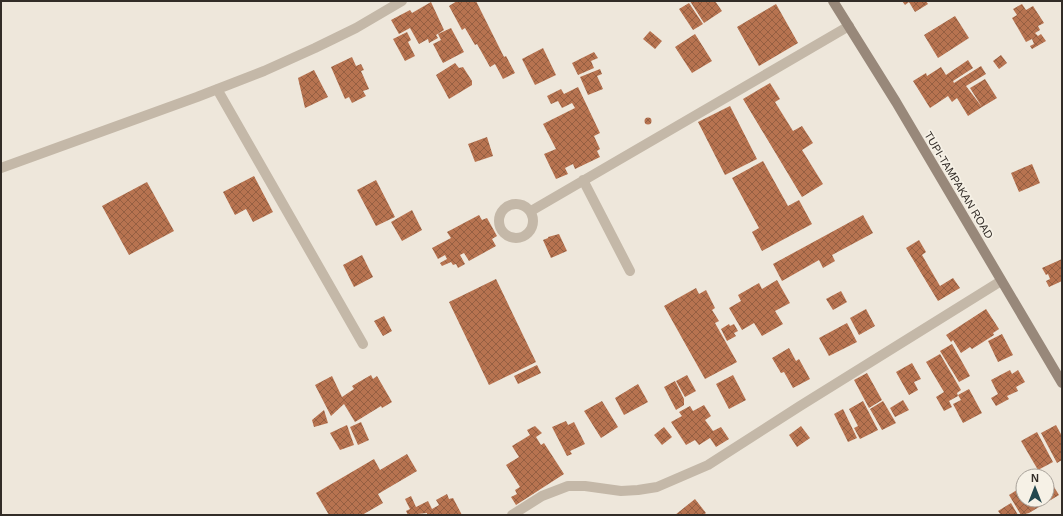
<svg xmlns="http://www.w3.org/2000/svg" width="1063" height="516" font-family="Arial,sans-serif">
<defs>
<pattern id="building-cross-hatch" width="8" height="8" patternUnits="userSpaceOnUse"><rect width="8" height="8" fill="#b77350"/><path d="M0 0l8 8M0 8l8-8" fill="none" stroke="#955f42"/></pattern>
</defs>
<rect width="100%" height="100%" fill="#eee7db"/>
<path fill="url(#building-cross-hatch)" d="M457 1H476L504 57 506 56 515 73 503 79 495 64 490 67 477 44 475 45 465 28 462 30 449 6Z
M690 1H715L722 11 704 23Z
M902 1H926L928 4 915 12 909 2 905 5Z
M431 2 444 30 436 35 438 38 429 43 428 39 419 44 410 28 399 34 391 20 410 10 412 13Z
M689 3 703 24 693 30 679 9Z
M776 4 798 43 759 66 737 27Z
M1022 4 1026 10 1033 6 1044 23 1038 26 1040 30 1035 33 1038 36 1041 34 1046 41 1032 49 1030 46 1034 44 1032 39 1026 42 1012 18 1017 15 1013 9Z
M955 16 969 38 938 58 924 35Z
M451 28 464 52 443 63 433 44 441 40 438 34Z
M650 31 662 41 655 49 643 39Z
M407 32 411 40 408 42 415 56 405 61 393 39Z
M695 34 712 61 692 73 675 47Z
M543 48 556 75 535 85 522 59Z
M594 52 598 58 591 61 594 68 578 75 572 63Z
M1001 55 1007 63 999 69 993 61Z
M352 57 356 66 361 64 364 70 361 71 369 89 363 91 366 96 352 103 349 97 345 99 331 67Z
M968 60 973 68 953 81 954 83 981 66 986 74 966 86 982 107 968 116 957 98 952 102 948 96 930 108 913 81 926 73 927 76 941 67 946 75Z
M455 63 459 68 463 67 472 81V85L449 99 436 75Z
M600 69 602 74 597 76 603 89 588 95 580 77Z
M314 70 328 97 305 108 298 78Z
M985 79 997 98 982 107 970 88Z
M770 83 780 99 775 102 793 131 802 126 813 143 802 150 823 184 802 197 743 99Z
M578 87 600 133 594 136 600 149 597 151 600 157 575 169 573 164 565 168 568 174 556 179 544 154 556 149 543 124 575 108 572 103 562 108 558 101 551 104 547 96 561 89 564 94Z
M730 106 757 159 725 175 698 122Z
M644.5 121a3.5 3.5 0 1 1 7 0a3.5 3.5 0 1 1-7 0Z
M487 137 493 156 475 162 468 144Z
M763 161 788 206 799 200 812 224 762 251 752 232 759 228 732 178Z
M1032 164 1040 183 1019 192 1011 173Z
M254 176 273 212 253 222 246 209 235 215 223 192Z
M376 180 395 217 376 226 357 190Z
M147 182 174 231 129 255 102 206Z
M412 210 422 230 402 241 391 222Z
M479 215 482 220 487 218 497 236 492 239 496 246 469 261 464 253 460 255 465 264 458 268 456 264 453 265 451 262 442 266 440 263 447 259 445 255 438 259 432 248 451 238 447 232Z
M863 215 873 233 832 255 835 261 823 268 819 260 782 281 773 264Z
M559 234 567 251 551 258 543 240 548 238V237Z
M919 240 926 252 922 255 940 286 953 278 960 288 938 301 906 248Z
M362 255 373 277 354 287 343 265Z
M1062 259V281L1049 287 1046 281 1050 279 1048 274 1046 275 1042 268Z
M496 279 536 362 489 385 449 302Z
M777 280 790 303 775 311 783 324 762 336 754 323 742 330 729 308 741 301 738 295 759 283 762 289Z
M696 288 699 294 706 290 715 308 712 310 719 321 715 323 737 362 705 379 664 306Z
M841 291 847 302 833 310 826 299Z
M866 309 875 326 859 335 850 318Z
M986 309 999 329 993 333 994 335 972 349 970 347 961 353 953 340 951 342 946 335Z
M384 316 392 331 383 336 374 321Z
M847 323 857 342 829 356 819 338Z
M729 324 730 326 734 324 738 331 734 333 736 336 727 341 721 329Z
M1002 334 1013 355 998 362 988 341Z
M952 344 970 376 959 382 940 351Z
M789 348 796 361 799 359 810 379 793 388 784 372 781 373 772 358Z
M940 354 961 390 957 393 958 396 949 401 952 407 944 411 936 397 944 392 926 362Z
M912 363 921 379 914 382 918 390 909 395 896 372Z
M537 365 541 373 518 384 514 376Z
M1010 370 1012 374 1018 370 1025 382 1016 387 1018 391 1007 396 1009 399 996 406 991 398 998 394 991 380Z
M867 373 882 400 869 408 854 380Z
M371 375 373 379 377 376 392 402 382 408 381 406 355 422 344 404 331 416 315 385 332 376 342 397 354 389 352 386Z
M687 375 696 391 685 397 676 381Z
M733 375 746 400 729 409 716 384Z
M675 381 684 399V405L676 410 664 387Z
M638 384 648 402 624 415 615 398Z
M969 389 982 413 963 423 953 404 961 400 958 395Z
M903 400 909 410 895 417 890 408Z
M602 401 618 427 601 438 584 411Z
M863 401 878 430 860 439 854 428 858 426 849 409Z
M883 401 896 423 882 430 870 409Z
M704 405 711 416 705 420 713 431 721 427 729 439 716 447 710 438 699 445 695 440 686 445 671 422 682 416 679 412 690 406 693 411Z
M843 409 857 438 848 442 834 414Z
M324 410 328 423 314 427 312 420Z
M566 421 568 425 574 422 585 444 570 451 572 454 567 456 552 427Z
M361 422 369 440 358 445 350 427Z
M347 425 354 445 340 450 330 433Z
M1056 425 1062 436V460L1057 463 1041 433Z
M535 426 542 433 536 437 541 445 544 443 564 474 516 505 511 497 517 494 515 490 520 487 506 465 519 457 512 446 530 435 527 430Z
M801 426 810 438 797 447 789 435Z
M664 427 672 437 662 445 654 435Z
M1037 432 1053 462 1038 470 1021 441Z
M407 454 417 471 378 494 383 503 362 515H329L316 493 374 459 380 470Z
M1051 482 1059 495 1029 513 1021 515 1009 495 1023 486V500H1047V484Z
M447 494 449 499 453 498 462 515H427V513L408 515 406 511 410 509 405 499 411 496 416 507 428 501 432 509 439 505 436 500Z
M695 499 706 513 703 515H675Z
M1011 503 1018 515H1001L998 511Z"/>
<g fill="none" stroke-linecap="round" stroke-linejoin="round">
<path stroke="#c4b8a8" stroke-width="10" d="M217 89 363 344
M1 168 197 97 264 71 315 48 356 28 402 1
M583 180 630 271
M499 221a17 17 0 1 1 34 0a17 17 0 1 1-34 0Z
M531 211 849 26
M512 515 542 496 568 486H585L621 491 638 490 657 487 708 465 800 406 1001 281"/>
<path stroke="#98887a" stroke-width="10" d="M833 1 896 102 1062 383"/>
</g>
<g text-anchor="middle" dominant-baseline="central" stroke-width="3.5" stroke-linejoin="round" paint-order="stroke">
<g font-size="11" fill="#322c27" stroke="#f6f1e6">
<text transform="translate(959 185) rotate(59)">TUPI-TAMPAKAN ROAD</text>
</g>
</g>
<rect width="1063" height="516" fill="none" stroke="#322c27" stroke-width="4"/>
<g transform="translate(1035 488)"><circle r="19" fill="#f6f1e6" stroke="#a8a29a"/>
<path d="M0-3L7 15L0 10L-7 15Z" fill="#22474e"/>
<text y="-6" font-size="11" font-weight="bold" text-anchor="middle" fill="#322c27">N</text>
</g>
</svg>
